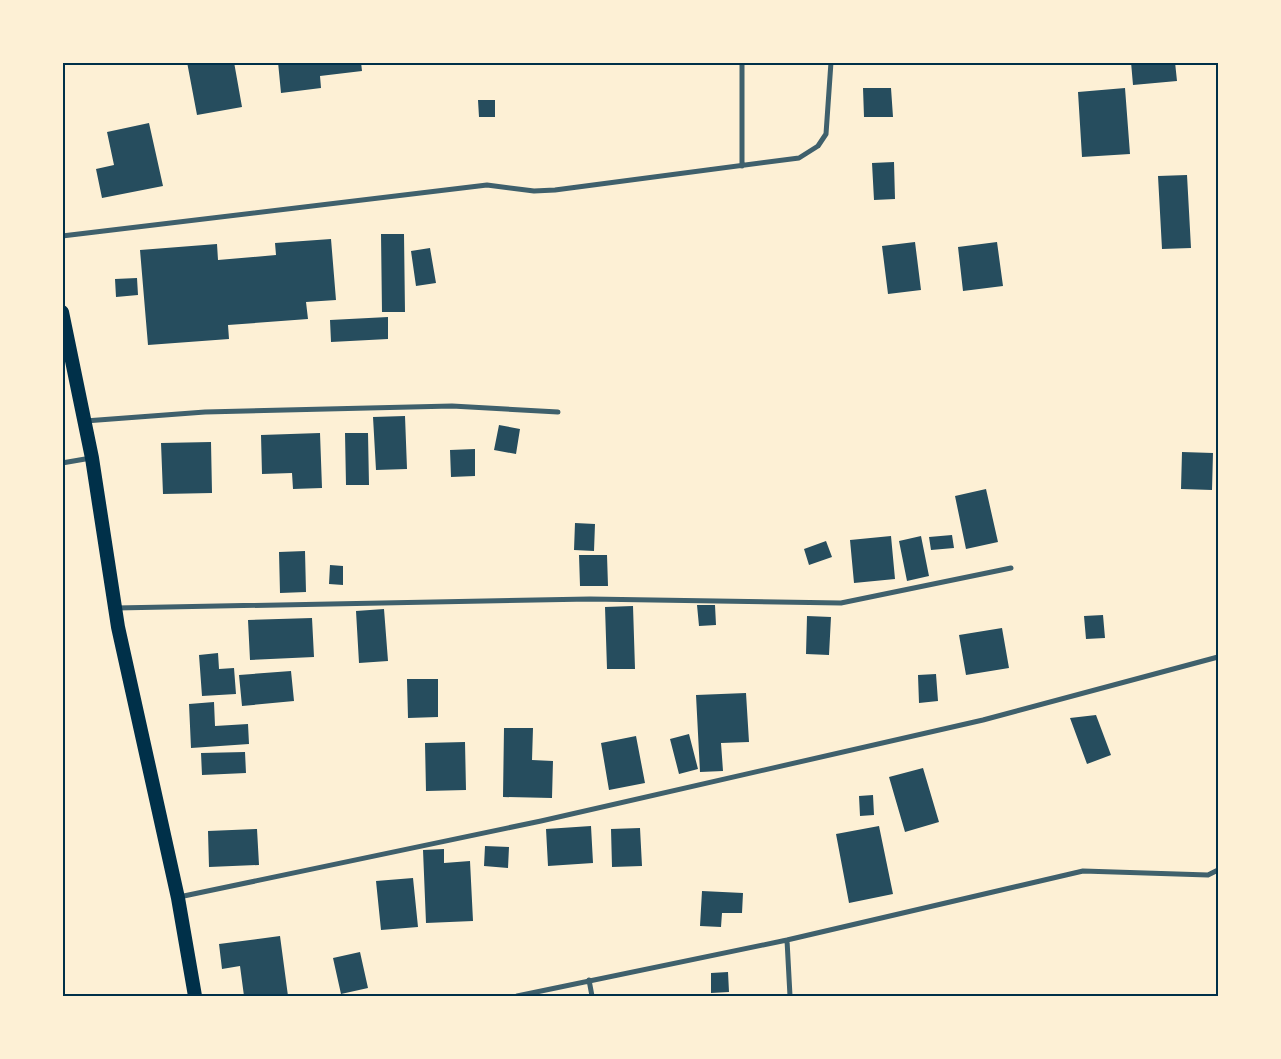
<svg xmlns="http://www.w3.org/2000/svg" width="1281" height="1059" font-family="'IBM Plex Sans',sans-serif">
<rect width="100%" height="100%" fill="#fdf0d5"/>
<path fill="#264d5e" d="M187 62H234L242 107 197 115Z
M278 62H361L362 71 320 76 321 88 281 93Z
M1131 62H1175L1177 81 1133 85Z
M863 88H891L893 117H864Z
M1125 88 1130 154 1082 157 1078 92Z
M478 100H495V117H479Z
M149 123 163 186 102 198 96 169 114 165 107 132Z
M894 162 895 199 874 200 872 163Z
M1187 175 1191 248 1162 249 1158 176Z
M381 234H404L405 312H382Z
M331 239 336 300 306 302 308 319 228 325 229 339 148 345 140 250 217 244 218 260 276 255 275 243Z
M915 242 921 290 888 294 882 246Z
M997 242 1003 286 963 291 958 247Z
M430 248 436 283 416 286 411 251Z
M137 278 138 295 116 297 115 279Z
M388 317V339L331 342 330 320Z
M405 416 407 469 376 470 373 417Z
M499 425 520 429 516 454 494 450Z
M320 433 322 488 293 489 292 473 262 474 261 435Z
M345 433H368L369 485H346Z
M211 442 212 493 163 494 161 443Z
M475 449V476L451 477 450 450Z
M1182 452 1213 453 1212 490 1181 489Z
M986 489 998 542 966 549 955 496Z
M575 523 595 524 594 551 574 550Z
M952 535 954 548 931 550 929 537Z
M891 536 895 579 854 583 850 540Z
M921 536 929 576 907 581 899 541Z
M826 541 832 557 809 565 804 549Z
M305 551 306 592 280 593 279 552Z
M579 555H607L608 586H580Z
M330 565 343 566V585L329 584Z
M697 605H715L716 625 699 626Z
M633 606 635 669H607L605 607Z
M384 609 388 661 359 663 356 611Z
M1103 615 1105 638 1086 639 1084 616Z
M807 616 831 617 829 655 806 654Z
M312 618 314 657 250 660 248 620Z
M1002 628 1009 668 966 675 959 635Z
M218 653 219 669 234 668 236 694 202 696 199 655Z
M291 671 294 701 242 706 239 675Z
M936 674 938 701 919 703 918 675Z
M407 679H438V717L408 718Z
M746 693 749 742 721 743 723 771 700 772 696 695Z
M214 702 215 726 248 724 249 744 191 748 189 704Z
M1096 715 1111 755 1087 764 1070 718Z
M504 728H533L532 760 553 761 552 798 503 797Z
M689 734 698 769 679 774 670 739Z
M636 736 645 783 609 790 601 743Z
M465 742 466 790 426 791 425 743Z
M245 752 246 773 202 775 201 753Z
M923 768 939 822 905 832 889 777Z
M873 795 874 815 860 816 859 796Z
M591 826 593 863 548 866 546 829Z
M879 826 893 894 849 903 836 834Z
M640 828 642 866 612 867 611 829Z
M257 829 259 865 209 867 208 831Z
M485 846 509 847 508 868 484 866Z
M444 849V863L470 861 473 921 426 923 423 850Z
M413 878 418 927 381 930 376 881Z
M702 891 743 893 742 913H722L721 927 700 926Z
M280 936 288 996H244L240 966 222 969 219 944Z
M360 952 368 988 341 994 333 958Z
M728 972 729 992 711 993V973Z"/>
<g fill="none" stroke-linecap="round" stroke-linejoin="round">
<path stroke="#3f606c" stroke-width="5" d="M742 166V62
M62 236 487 185 534 191 555 190 799 158 818 146 826 134 831 62
M85 421 205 412 452 406 558 412
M62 463 91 458
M116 608 590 599 841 603 1011 568
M179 897 541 821 983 720 1218 657
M787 940 790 996
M589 980 592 996
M517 996 787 940 1083 871 1208 875 1218 870"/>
<path stroke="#003049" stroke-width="14" d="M62 312 92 458 118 627 178 898 195 996"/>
</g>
<rect width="1281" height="1059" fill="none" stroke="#fdf0d5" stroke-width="128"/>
<rect x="64" y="64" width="1153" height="931" fill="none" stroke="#003049" stroke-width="2"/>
</svg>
